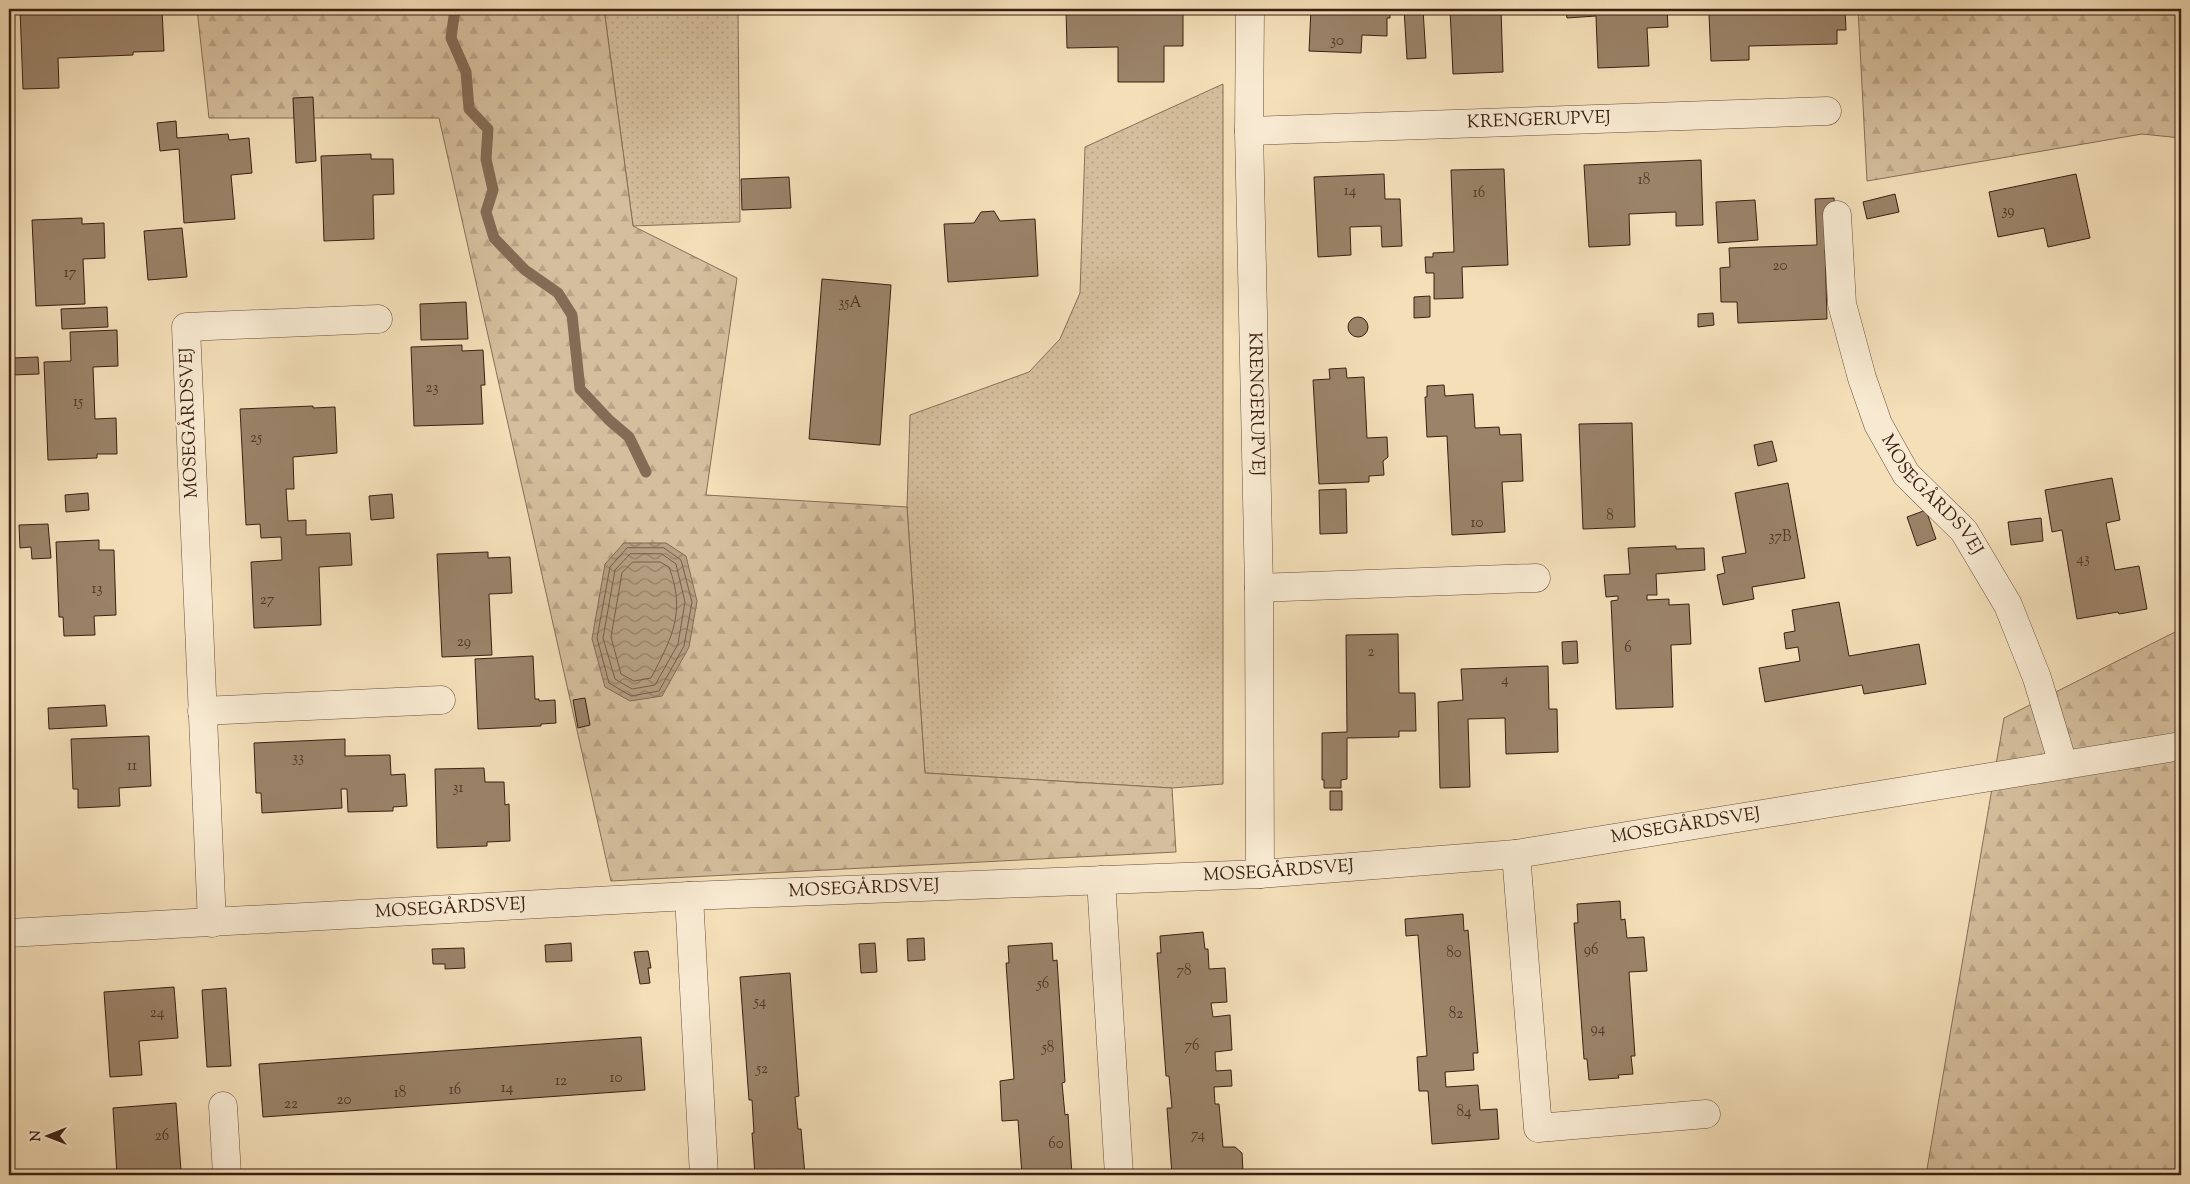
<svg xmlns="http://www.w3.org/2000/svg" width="2190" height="1184" font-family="'Sorts Mill Goudy',serif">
<defs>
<pattern id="grass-dots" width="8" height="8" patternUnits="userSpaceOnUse" patternTransform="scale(1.25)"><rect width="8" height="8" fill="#d5be9d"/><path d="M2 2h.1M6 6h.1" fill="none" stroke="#b8a386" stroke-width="1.8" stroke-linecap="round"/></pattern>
<pattern id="forest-firs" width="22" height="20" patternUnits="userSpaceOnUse" patternTransform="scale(1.25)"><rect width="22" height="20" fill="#d5be9d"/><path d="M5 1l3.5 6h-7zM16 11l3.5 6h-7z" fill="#b8a386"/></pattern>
<pattern id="water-waves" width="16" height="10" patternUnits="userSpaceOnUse" patternTransform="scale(1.25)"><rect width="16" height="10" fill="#b59e81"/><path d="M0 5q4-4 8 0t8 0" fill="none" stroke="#948068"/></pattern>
</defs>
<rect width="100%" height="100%" fill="#f4dfb9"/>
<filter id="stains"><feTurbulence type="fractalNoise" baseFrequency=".004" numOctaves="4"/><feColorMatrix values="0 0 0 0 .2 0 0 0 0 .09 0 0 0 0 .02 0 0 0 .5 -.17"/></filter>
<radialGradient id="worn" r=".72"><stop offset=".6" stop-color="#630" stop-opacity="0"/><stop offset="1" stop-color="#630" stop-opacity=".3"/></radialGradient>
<path fill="url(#grass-dots)" stroke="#886e58" d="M604 9H738L740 222 633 226Z
M1223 84V784L1172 788 925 773 907 507 910 415 1029 372 1060 339 1080 293 1085 147Z"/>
<path fill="url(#forest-firs)" stroke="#886e58" d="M197 9H604L633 226 737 278 706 495 907 507 925 773 1172 788 1176 852 611 881 439 118H209Z
M1858 9H2181V138L2142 134 1867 181Z
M2181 629V1175H1926L2004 718Z"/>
<path fill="url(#water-waves)" stroke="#846b55" d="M624 543H666L686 556 697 601 689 647 662 696 630 701 605 687 592 639 605 564Z"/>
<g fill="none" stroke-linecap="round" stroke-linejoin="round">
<path stroke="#785e4a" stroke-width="1" d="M664 548 681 560 692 602 684 646 659 691 631 696 609 683 597 638 610 567 627 548Z
M662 554 676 564 685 602 678 644 655 685 632 689 615 679 603 638 615 570 630 554Z
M633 562H660L669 567C686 612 672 638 651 678L634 681 621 674 611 637 622 573Z"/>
<path stroke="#846b55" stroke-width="11" d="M455 9 451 38 466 72 469 109 488 129 486 159 493 190 486 212 494 238 525 270 558 293 572 315 580 389 609 420 629 437 646 472"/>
</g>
<path fill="#9b8369" stroke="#3b1f13" d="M20 9H162L164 51 133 52V55L58 58 59 88 23 89Z
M1066 9H1183V46H1164V82H1118V47L1067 48Z
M1311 9H1390V18H1387V36L1362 35 1361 53 1309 51Z
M1404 9H1423L1426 58 1407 59Z
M1450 9H1501L1503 72 1453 74Z
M1566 9H1667L1668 27 1647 28 1649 66 1598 68 1596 16 1567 18Z
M1719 9H1845L1846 30H1837V44L1749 46V60L1711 61 1709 14 1719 13Z
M313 97 316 161 296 163 293 98Z
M176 121 177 138 228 134 229 140 249 138 252 173 231 175 235 219 184 223 179 149 160 151 157 123Z
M371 154V159H393L394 194 373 195 374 239 324 241 321 156Z
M1701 160 1703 225 1676 226V212L1629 214 1630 245 1589 247 1584 165Z
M1504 169 1508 265 1462 267 1463 298 1434 299V273H1426L1425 257H1433V253L1454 252 1451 170Z
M1384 174 1385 199H1400L1402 246 1382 247 1381 226 1350 227 1351 255 1318 257 1314 177Z
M2076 174 2090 238 2048 247 2044 228 1998 237 1989 192Z
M789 177 791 208 742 210 741 179Z
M1895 194 1899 212 1867 219 1863 202Z
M1834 198 1836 249H1825L1827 319 1738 323 1737 302H1721L1720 268 1730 267 1729 248 1817 245 1815 199Z
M1755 200 1758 240 1718 243 1716 202Z
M994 211 1000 221 1035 219 1038 276 948 282 944 224 974 223 981 212Z
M82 218V224L104 223 105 258 83 259 85 304 36 306 32 220Z
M182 228 187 277 148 280 144 231Z
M822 279 891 285 880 445 809 439Z
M1430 296V317L1414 318V297Z
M466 302 468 339 421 340 420 304Z
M107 307 108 327 62 329 61 309Z
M1713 313 1714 325 1698 327V314Z
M1348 327a10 10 0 1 1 20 0a10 10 0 1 1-20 0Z
M117 330 118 366 93 367 95 419 116 418 117 454H97V458L48 460 44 362 71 361 70 332Z
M462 345V351L483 350 485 385H481L483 424 414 426 411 347Z
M38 357 39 374 12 375 11 358Z
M1346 368 1347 378 1364 377 1367 438 1387 437 1388 457 1383 461 1384 475 1369 476V482L1319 484 1313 380 1330 379 1329 369Z
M1444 385 1445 396 1473 394 1475 428 1499 427 1500 435 1521 434 1523 481 1502 482 1505 532 1452 535 1447 436 1427 437 1425 397H1427V386Z
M313 406V408L335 407 337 453 293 457 294 489H286L288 521 306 520V535L350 533 352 565 319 567 321 625 254 628 251 562 282 560 281 537 261 538 260 524 246 525 240 409Z
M1632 423 1635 527 1583 529 1579 424Z
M1772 441 1777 461 1758 466 1754 445Z
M2112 478 2120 520 2106 523 2115 570 2139 566 2147 609 2119 614 2118 612 2077 619 2062 530 2052 532 2045 490Z
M1788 483 1805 578 1752 587 1754 599 1723 605 1717 575 1725 573 1722 557 1746 553 1735 493Z
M1346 489 1347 533 1320 534 1319 490Z
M88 493 89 510 66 512 65 495Z
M392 494 394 518 371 520 369 496Z
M1926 510 1936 539 1917 546 1907 517Z
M2041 518 2043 541 2011 545 2008 522Z
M48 524 51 558 32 559 31 547 20 548 19 525Z
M99 540V550H114L116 615 94 616 95 635 64 636 63 617H59L56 542Z
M1676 546V549L1704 548 1705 570 1656 574 1657 595H1647V600L1669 599V605L1689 604 1691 644 1671 645 1673 707 1616 709 1611 601 1618 600V596L1606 597 1604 575 1630 574 1628 548Z
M488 552V558L510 557 512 593 489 594 492 655 442 657 437 554Z
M1839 602 1849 656 1919 644 1926 684 1864 694 1862 685 1765 702 1759 668 1800 661 1798 647 1786 649 1784 633 1795 631 1792 610Z
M1398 634 1399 693H1415L1416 731H1399V737L1347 738V779L1341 780V788H1324V780H1322V733L1347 732 1346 635Z
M1577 641 1578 663 1563 664 1562 642Z
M533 656 535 699H539V701L555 700 556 723 541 724V726L478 729 475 659Z
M1548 666 1549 709H1557L1558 752 1506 754 1505 718 1468 719 1470 787 1440 788 1438 702 1463 700 1461 669Z
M585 698 590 725 578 728 573 700Z
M105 705 107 726 49 729 48 708Z
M149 736 151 786 119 788 120 806 78 808V789H73L71 739Z
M345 739V756L390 755 391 775 405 774 407 806 393 807V811L348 812 347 789H341L342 808 262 813 261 793H256L254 743Z
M484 768 485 782H504L505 805 509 804 510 841 487 842V846L437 848 435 769Z
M1330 791H1342V810H1330Z
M1620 901 1621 920 1625 919 1627 938 1644 937 1647 971 1629 972 1635 1056H1631L1633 1074 1618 1075 1619 1078 1589 1080 1587 1059H1584L1574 923H1578L1577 904Z
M1463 914 1464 931 1468 930 1478 1053H1473L1474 1070 1445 1072 1446 1087 1478 1085 1480 1110 1497 1109 1499 1139 1432 1144 1428 1091H1419L1417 1057 1427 1056 1418 935 1406 936 1405 919Z
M1203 932 1205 949H1208L1209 969 1225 968 1227 1002 1211 1003 1213 1017 1230 1015 1232 1050 1215 1052 1216 1071 1231 1070 1232 1086 1214 1087 1215 1104H1219L1223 1147H1235L1242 1153 1243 1172 1224 1173V1175H1172L1167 1108H1172L1169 1076H1166L1157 953H1161L1160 936Z
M924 938 925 960 908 961 907 939Z
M571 943 572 961 546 962 545 945Z
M875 943 877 972 861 973 859 944Z
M1052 943 1053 961 1057 960 1065 1082 1062 1083 1065 1115 1068 1114 1072 1175H1022L1018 1120 1002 1121 1000 1081 1014 1079 1006 963H1009L1008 946Z
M464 948 465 968 445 969V964H433L432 949Z
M648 951 651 968H648L650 983 640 984 634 952Z
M790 973 799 1096 795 1097 798 1129H801L805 1175H755L752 1133H754L752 1100H749L740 977Z
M174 987 178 1038 139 1041 142 1075 110 1077 104 992Z
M226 988 231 1066 207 1067 202 990Z
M641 1037 645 1090 263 1117 259 1064Z
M176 1103 181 1171 117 1175 113 1108Z"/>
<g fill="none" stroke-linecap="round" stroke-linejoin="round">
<g stroke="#694f3c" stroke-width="29">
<g id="minor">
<path id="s1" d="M1250 9 1249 131 1259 588 1260 874"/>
<path id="s2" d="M1249 131 1827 111"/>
<path id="s3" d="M1837 215 1842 304 1862 378 1878 424 1906 474 1964 531 2008 605 2037 678 2063 764"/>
<path d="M1259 588 1536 578"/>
<path d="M202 711 441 700"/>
<path d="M1516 854 1538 1128 1706 1114"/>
<path d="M1101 880 1119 1175"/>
<path d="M689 896 704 1175"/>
<path d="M212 923 186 327 378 319"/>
<path id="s4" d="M9 933 689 896 1260 874 1516 854 2181 746"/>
<path d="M223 1106 227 1175"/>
</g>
</g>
<use href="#minor" stroke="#f8ead2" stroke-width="28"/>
</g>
<g text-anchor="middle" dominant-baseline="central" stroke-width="4.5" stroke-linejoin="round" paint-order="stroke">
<g font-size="15" fill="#533828">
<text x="1337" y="41">30</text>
<text x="1644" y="180">18</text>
<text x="1350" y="191">14</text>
<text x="1479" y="193">16</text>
<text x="2008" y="211">39</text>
<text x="1780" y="266">20</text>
<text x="70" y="273">17</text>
<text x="850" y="303">35A</text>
<text x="432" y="388">23</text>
<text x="78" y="402">15</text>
<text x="256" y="438">25</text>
<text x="1610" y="516">8</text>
<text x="1477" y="523">10</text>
<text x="1780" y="537">37B</text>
<text x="2083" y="559">43</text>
<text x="97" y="589">13</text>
<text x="267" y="600">27</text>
<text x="464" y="642">29</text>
<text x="1628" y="648">6</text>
<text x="1371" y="652">2</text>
<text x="1505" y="680">4</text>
<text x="298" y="758">33</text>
<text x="132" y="766">11</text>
<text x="458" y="788">31</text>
<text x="1591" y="950">96</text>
<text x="1454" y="953">80</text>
<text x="1184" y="971">78</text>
<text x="1043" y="984">56</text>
<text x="760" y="1002">54</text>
<text x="157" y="1013">24</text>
<text x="1456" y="1014">82</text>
<text x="1598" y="1029">94</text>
<text x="1192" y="1046">76</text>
<text x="1048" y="1048">58</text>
<text x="762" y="1069">52</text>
<text x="616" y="1078">10</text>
<text x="561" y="1081">12</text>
<text x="507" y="1088">14</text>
<text x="455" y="1090">16</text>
<text x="400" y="1093">18</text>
<text x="344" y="1100">20</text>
<text x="291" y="1104">22</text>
<text x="1464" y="1112">84</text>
<text x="1198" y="1135">74</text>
<text x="162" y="1136">26</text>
<text x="1056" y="1144">60</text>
</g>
<g font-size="18" fill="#3b1f13" stroke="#f8ead2">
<text stroke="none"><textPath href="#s2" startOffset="290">KRENGERUPVEJ</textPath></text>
<text stroke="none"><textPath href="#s1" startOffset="395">KRENGERUPVEJ</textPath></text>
<text transform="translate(190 423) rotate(-92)">MOSEGÅRDSVEJ</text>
<text stroke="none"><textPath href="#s3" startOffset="304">MOSEGÅRDSVEJ</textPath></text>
<text stroke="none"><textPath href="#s4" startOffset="1681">MOSEGÅRDSVEJ</textPath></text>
<text stroke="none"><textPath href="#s4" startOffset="1271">MOSEGÅRDSVEJ</textPath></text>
<text stroke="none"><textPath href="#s4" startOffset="856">MOSEGÅRDSVEJ</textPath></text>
<text stroke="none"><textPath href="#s4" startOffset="442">MOSEGÅRDSVEJ</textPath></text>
</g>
</g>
<rect width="2190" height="1184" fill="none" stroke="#f4dfb9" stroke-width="30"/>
<rect x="10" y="10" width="2170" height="1164" fill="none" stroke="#3b1f13" stroke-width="2.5"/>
<rect x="15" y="15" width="2160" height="1154" fill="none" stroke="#3b1f13"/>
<g transform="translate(48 1136) rotate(270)" stroke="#f8ead2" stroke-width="4" paint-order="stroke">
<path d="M0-4L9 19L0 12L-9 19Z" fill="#3b1f13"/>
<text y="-8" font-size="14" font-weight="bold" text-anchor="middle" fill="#3b1f13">N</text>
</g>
<rect width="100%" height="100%" filter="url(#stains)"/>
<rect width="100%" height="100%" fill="url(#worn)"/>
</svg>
